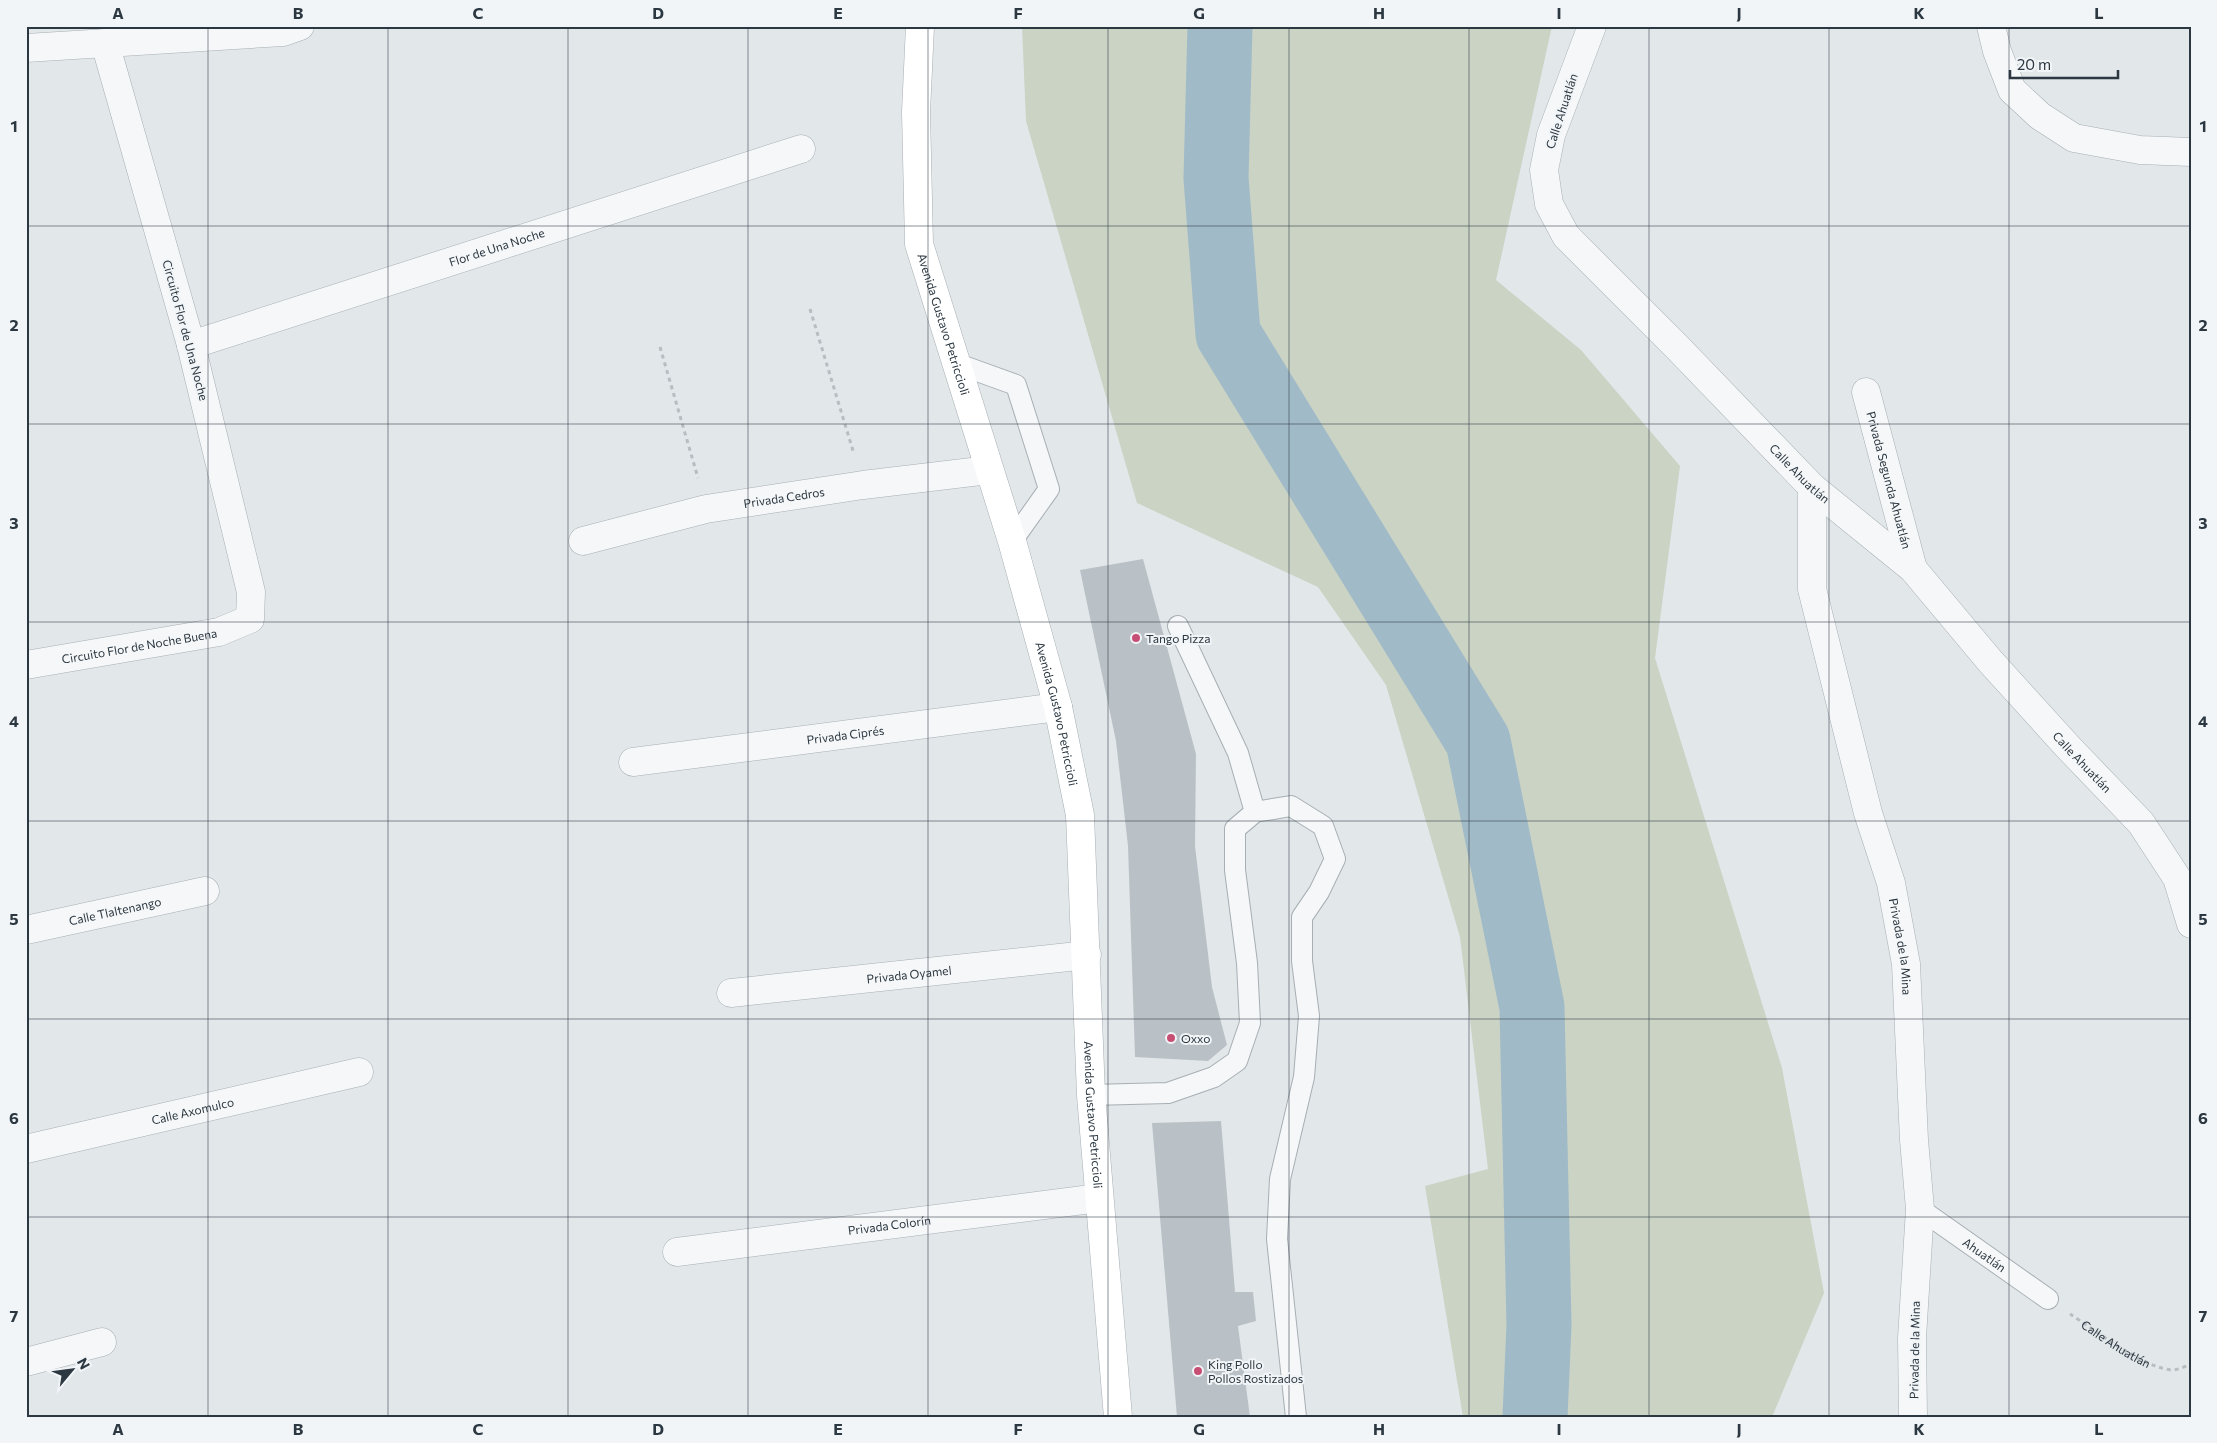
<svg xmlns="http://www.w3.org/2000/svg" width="2217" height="1443" font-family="Commissioner,sans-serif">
<rect width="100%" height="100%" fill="#e2e7ea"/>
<path fill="#cad3c4" d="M1022 26H1552L1496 280 1581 350 1680 466 1655 658 1782 1068 1824 1293 1772 1417H1463L1425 1186 1488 1169 1460 937 1386 685 1318 587 1137 503 1026 121Z"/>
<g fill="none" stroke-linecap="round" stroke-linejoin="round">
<path stroke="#a0bac8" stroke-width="65" d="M1220 26 1216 178 1228 334 1478 741 1532 1007 1539 1325 1535 1417"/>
</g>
<path fill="#bac1c6" d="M1143 559 1196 754 1195 846 1212 987 1227 1045 1208 1061 1135 1057 1128 846 1116 741 1080 570Z
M1221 1121 1235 1292H1253L1256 1321 1238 1326 1250 1417H1177L1152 1123Z"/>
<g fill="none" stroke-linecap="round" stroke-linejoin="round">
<g stroke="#a7afb4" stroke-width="22">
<g id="lane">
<path d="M958 364 1016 385 1049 489 1012 541"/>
<path d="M1178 626 1238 753 1255 812"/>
<path d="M1091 1095 1168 1093 1214 1077 1237 1061 1250 1023 1247 963 1235 870V829L1255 812 1291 806 1323 826 1335 859 1319 892 1302 917V961L1309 1016 1304 1077 1280 1179 1277 1239 1296 1417"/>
<path id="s2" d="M1920 1209 2048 1299"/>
</g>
</g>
<g stroke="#a7afb4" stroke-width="29">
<g id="street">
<path id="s3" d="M1592 26 1551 135 1544 170 1549 204 1566 236 1678 348 1812 487 1913 569 1990 661 2068 747 2141 823 2177 878 2191 924"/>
<path d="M1991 26 1997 51 2012 90 2040 116 2074 138 2140 150 2191 152"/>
<path d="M26 48 283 32 300 26"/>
<path id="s4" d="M191 345 801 149"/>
<path id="s5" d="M1866 392 1913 569"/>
<path id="s6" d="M1812 487V589L1868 813 1891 883 1906 964 1914 1140 1920 1209 1912 1338 1913 1417"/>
<path id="s7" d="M583 541 706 509 863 485 989 470"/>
<path id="s8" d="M26 665 219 632 250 619 251 592 191 345 105 43"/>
<path id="s9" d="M633 762 1058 707"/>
<path id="s10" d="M26 930 205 891"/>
<path id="s11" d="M731 993 1087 955"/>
<path id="s12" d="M26 1149 359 1072"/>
<path id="s13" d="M677 1252 1099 1198"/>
<path d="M26 1362 102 1342"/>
</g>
</g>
<g stroke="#a7afb4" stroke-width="29">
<g id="secondary">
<path id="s14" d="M920 26 916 112 919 244 1012 541 1058 707 1080 815 1091 1095 1118 1417"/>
</g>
</g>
<g stroke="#b8bdc1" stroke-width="3" stroke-dasharray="4 4" stroke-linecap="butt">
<path d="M810 309 854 454"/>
<path d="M660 347 698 478"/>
<path id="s1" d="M2070 1314C2095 1330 2143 1368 2172 1370 2179 1370 2185 1366 2191 1364"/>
</g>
<use href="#lane" stroke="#f5f7f8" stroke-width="20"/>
<use href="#street" stroke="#f5f7f8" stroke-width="28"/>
<use href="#secondary" stroke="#fff" stroke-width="28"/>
</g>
<path fill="none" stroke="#2b3741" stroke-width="1" stroke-opacity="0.55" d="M208 26V1417M388 26V1417M568 26V1417M748 26V1417M928 26V1417M1108 26V1417M1289 26V1417M1469 26V1417M1649 26V1417M1829 26V1417M2009 26V1417M26 226H2191M26 424H2191M26 622H2191M26 821H2191M26 1019H2191M26 1217H2191"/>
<g fill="#c74f75" stroke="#f2f5f7" stroke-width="2">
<circle cx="1136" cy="638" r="5"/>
<circle cx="1171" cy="1038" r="5"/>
<circle cx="1198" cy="1371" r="5"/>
</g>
<g text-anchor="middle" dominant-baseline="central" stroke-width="4" stroke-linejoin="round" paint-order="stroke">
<g font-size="12" fill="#2b3741" stroke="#f2f5f7">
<text transform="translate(1561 111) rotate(-72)">Calle Ahuatlán</text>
<text stroke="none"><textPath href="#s4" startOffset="321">Flor de Una Noche</textPath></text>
<text stroke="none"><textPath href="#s14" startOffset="302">Avenida Gustavo Petriccioli</textPath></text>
<text transform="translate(186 330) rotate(75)">Circuito Flor de Una Noche</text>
<text stroke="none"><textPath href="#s3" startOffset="556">Calle Ahuatlán</textPath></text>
<text stroke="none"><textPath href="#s5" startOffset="91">Privada Segunda Ahuatlán</textPath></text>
<text stroke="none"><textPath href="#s7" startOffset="206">Privada Cedros</textPath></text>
<text stroke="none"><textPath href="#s8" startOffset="115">Circuito Flor de Noche Buena</textPath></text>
<text stroke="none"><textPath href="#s14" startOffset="708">Avenida Gustavo Petriccioli</textPath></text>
<text stroke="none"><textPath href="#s9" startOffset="214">Privada Ciprés</textPath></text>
<text stroke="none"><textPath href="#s3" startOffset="961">Calle Ahuatlán</textPath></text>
<text stroke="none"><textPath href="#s10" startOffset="91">Calle Tlaltenango</textPath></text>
<text stroke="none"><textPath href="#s6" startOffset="471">Privada de la Mina</textPath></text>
<text stroke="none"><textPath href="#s11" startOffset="179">Privada Oyamel</textPath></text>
<text stroke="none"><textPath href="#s12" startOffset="171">Calle Axomulco</textPath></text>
<text stroke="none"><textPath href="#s14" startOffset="1112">Avenida Gustavo Petriccioli</textPath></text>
<text stroke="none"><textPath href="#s13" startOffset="214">Privada Colorín</textPath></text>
<text stroke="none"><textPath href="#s2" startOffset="79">Ahuatlán</textPath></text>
<text stroke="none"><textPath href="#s1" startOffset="55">Calle Ahuatlán</textPath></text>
<text transform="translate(1914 1350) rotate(-89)">Privada de la Mina</text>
</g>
<g font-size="12" fill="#2b3741" stroke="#f2f5f7" text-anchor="start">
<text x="1146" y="638">Tango Pizza</text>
<text x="1181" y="1038">Oxxo</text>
<text x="1208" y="1364">King Pollo<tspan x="1208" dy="14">Pollos Rostizados</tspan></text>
</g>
</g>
<rect width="2217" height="1443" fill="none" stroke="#f2f5f7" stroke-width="55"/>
<g transform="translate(72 1370) rotate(61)" stroke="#f2f5f7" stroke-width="4" paint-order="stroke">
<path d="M0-4L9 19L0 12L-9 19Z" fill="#2b3741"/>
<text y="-8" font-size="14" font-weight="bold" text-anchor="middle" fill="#2b3741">N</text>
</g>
<path d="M2010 70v8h108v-8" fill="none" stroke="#2b3741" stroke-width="2.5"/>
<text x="2017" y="70" font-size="15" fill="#2b3741" stroke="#f2f5f7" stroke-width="4" paint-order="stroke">20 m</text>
<rect x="28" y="28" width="2162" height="1388" fill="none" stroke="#2b3741" stroke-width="2"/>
<g font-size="16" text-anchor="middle" font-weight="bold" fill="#2b3741">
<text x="118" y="19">A</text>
<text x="298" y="19">B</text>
<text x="478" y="19">C</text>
<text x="658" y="19">D</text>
<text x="838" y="19">E</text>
<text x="1018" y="19">F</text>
<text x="1199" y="19">G</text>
<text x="1379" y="19">H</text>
<text x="1559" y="19">I</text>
<text x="1739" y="19">J</text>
<text x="1919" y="19">K</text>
<text x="2099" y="19">L</text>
<text x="14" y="132">1</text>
<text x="2203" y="132">1</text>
<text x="14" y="331">2</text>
<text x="2203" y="331">2</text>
<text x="14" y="529">3</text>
<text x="2203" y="529">3</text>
<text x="14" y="727">4</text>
<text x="2203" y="727">4</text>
<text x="14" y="925">5</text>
<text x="2203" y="925">5</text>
<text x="14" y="1124">6</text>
<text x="2203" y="1124">6</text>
<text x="14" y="1322">7</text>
<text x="2203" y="1322">7</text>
<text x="118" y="1435">A</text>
<text x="298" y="1435">B</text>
<text x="478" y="1435">C</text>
<text x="658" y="1435">D</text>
<text x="838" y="1435">E</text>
<text x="1018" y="1435">F</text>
<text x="1199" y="1435">G</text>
<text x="1379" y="1435">H</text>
<text x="1559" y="1435">I</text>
<text x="1739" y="1435">J</text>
<text x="1919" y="1435">K</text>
<text x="2099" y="1435">L</text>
</g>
</svg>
